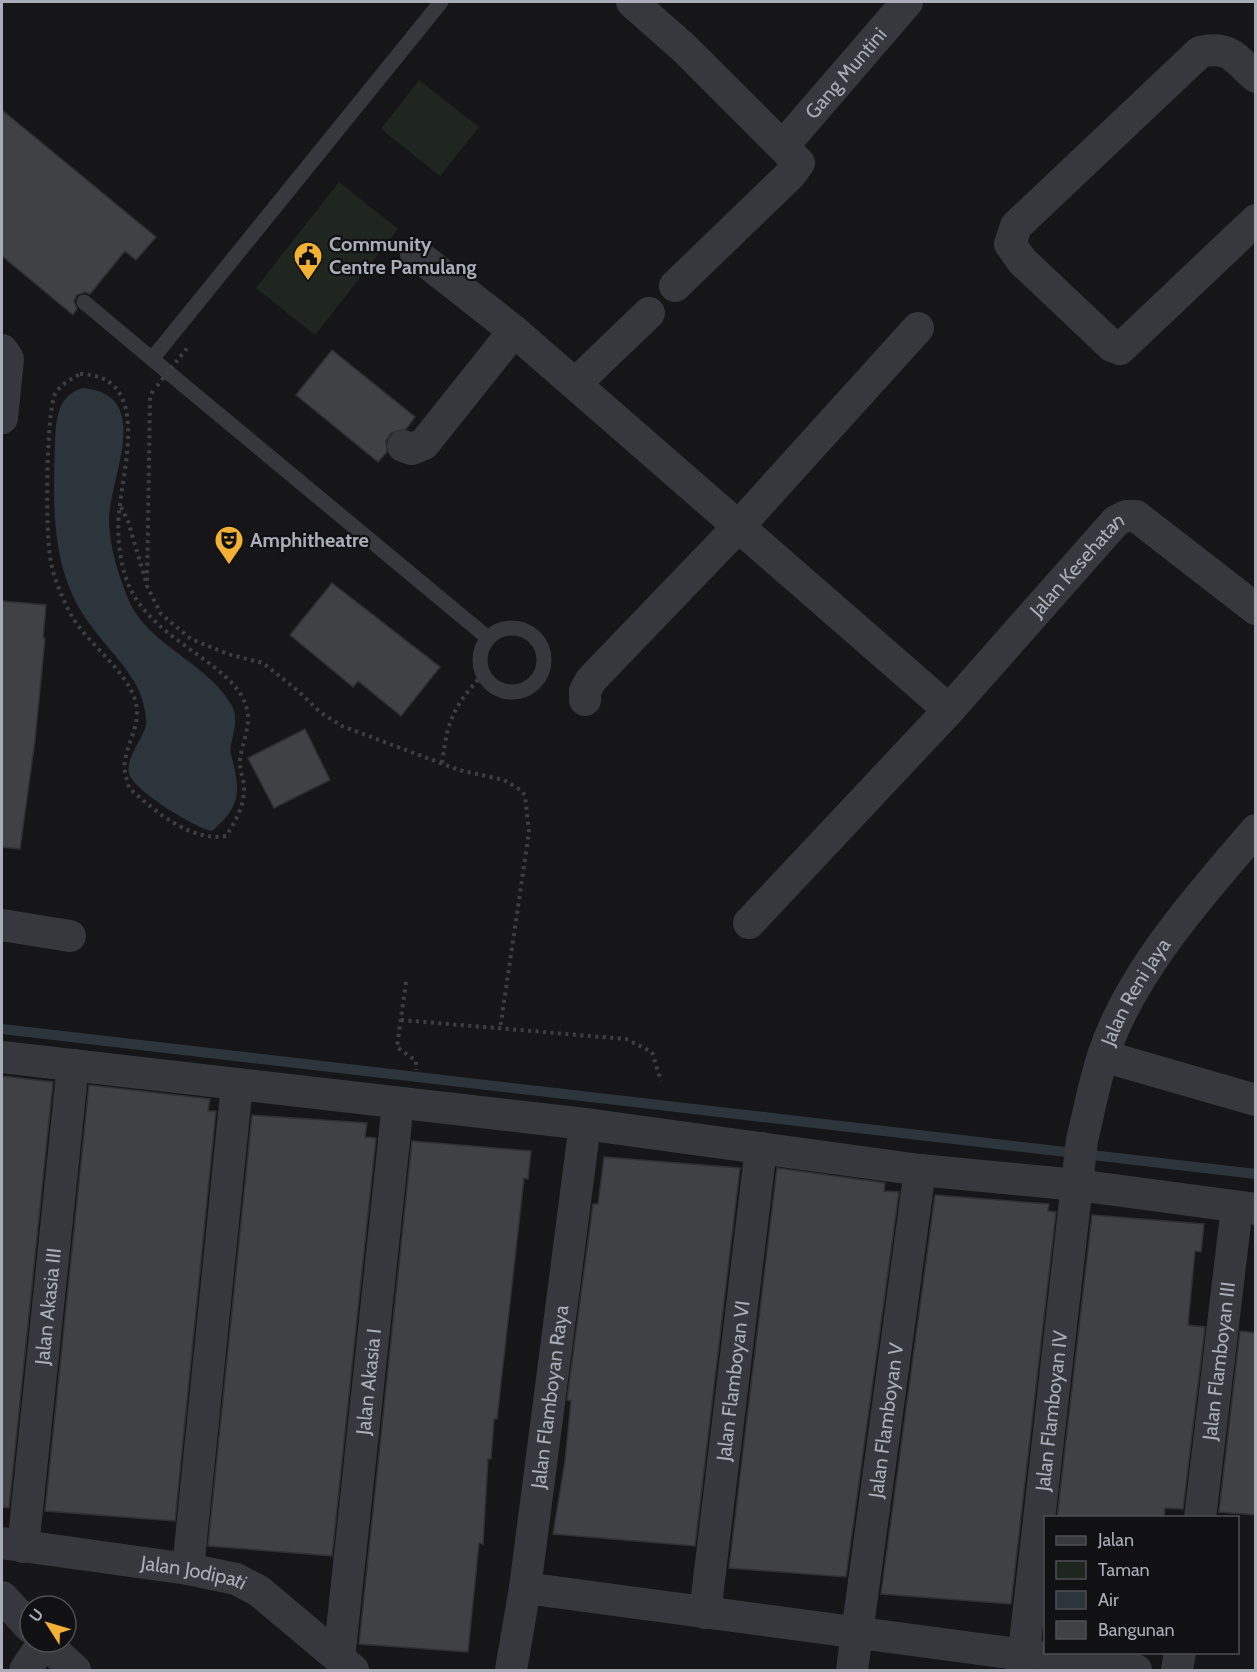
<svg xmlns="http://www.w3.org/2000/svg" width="1257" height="1672" font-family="Cabin,sans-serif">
<rect width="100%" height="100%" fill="#161618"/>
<path fill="#1e261f" d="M419 80 479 127 440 176 381 129Z
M339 182 398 229 315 335 256 288Z"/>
<path fill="#2c353c" d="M83 388C155 395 109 477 109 521 110 548 117 571 127 596 145 645 207 661 232 706 241 722 228 743 231 755 241 791 241 806 212 831 195 828 137 792 130 776 123 760 143 740 146 725 147 715 143 702 140 693 130 669 107 648 92 627 50 573 53 507 55 443 56 420 57 395 83 388Z"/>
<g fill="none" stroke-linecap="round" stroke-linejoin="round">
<path stroke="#2c353c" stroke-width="10" d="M2 1029 1256 1174"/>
</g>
<path fill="#404145" stroke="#303034" stroke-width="1.5" d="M2 110 156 237 136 260 125 251 90 294 85 292 77 295 74 301 77 309 73 315 2 256Z
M332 350 415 417 406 429 391 433 386 441 387 452 378 462 296 395Z
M332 583 440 667 401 716 358 681 353 687 290 635Z
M2 601 46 605 43 638H45L35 740 20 849 2 847Z
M305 729 330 780 274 808 248 758Z
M2 1076 53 1082 9 1508 2 1507Z
M89 1085 210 1099 208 1111H216L175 1521 45 1511Z
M252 1115 367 1123 365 1137 376 1138 332 1556 208 1546Z
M412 1141 531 1151 528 1179 524 1178 497 1419H494L491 1459H488L483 1544 479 1543 468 1652 359 1644Z
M604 1157 740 1168 695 1546 553 1534 565 1461 571 1401 567 1400 582 1286 593 1204H598Z
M777 1168 885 1183 884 1191 899 1192 846 1577 729 1568Z
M935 1195 1049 1204 1048 1211 1056 1212 1011 1604 881 1594Z
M1092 1215 1204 1224 1201 1252 1195 1251 1188 1325 1205 1327 1183 1509 1165 1508 1164 1518H1057Z
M1240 1331 1256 1333V1515L1219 1512Z"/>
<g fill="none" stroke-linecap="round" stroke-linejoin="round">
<path stroke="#3d3f44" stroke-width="4" stroke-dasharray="3 4.5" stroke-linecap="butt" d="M80 374C152 375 123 467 119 512 117 532 119 555 125 575 144 641 237 661 247 710 251 725 242 744 240 759 239 768 243 777 244 786 245 804 236 821 226 836 190 842 155 811 129 788 127 779 123 770 125 761 128 739 142 724 135 700 125 668 86 643 70 613 62 597 54 579 51 562 45 538 46 414 55 394 60 385 71 379 80 374Z
M153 391 150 396 147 586 161 614 191 639 228 654 263 663 297 690 320 712 342 726 459 770 504 780 522 791 525 796 529 832 500 1029
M121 507 128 521 146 582
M442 763C448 719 453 707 483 674
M406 982 397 1047 416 1061V1070
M401 1020 626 1039 652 1052 661 1081"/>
<path stroke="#37383d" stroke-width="15" d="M84 302 152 359 441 2
M152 359 488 638
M480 660a32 32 0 1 1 64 0a32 32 0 1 1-64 0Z"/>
<g stroke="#37383d" stroke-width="32">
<path d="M632 2 684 48 799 163 790 175 675 286"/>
<path d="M1256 77C1235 58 1229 45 1200 52L1016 226 1010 244 1022 261 1112 346 1120 349 1256 220"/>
<path id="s1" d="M783 146 907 2"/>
<path d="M416 254 514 331 949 710"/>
<path d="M2 350 8 359 2 418"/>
<path d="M575 384 649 313"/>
<path d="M403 446 412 449 424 444 514 331"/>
<path d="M585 700V691L591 680 738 527 918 328"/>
<path id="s2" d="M749 923 949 710 1116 521 1126 516H1136L1256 609"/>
<path d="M2 925 70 936"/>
<path d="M1103 1056 1256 1100"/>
<path d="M2 1057 585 1124 920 1170 1077 1185 1256 1209"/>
<path id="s3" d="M1200 1518 1237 1207"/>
<path id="s4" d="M2 1543 188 1569 236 1579 259 1591 353 1670"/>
<path id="s5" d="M23 1547 73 1065"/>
<path d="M188 1569 237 1084"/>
<path d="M525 1588 1136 1670"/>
<path d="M2 1597 30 1627"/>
<path id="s6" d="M705 1613 761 1148"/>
<path d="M44 1642 75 1670"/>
<path id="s7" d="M339 1659 398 1103"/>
<path d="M25 1670 44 1642"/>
<path id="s8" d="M511 1670 525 1588 585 1124"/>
<path id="s9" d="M852 1670 920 1170"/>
<path id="s10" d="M1022 1670 1082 1140C1089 1112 1094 1083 1103 1056 1130 973 1200 895 1256 830"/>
<path d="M1177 1670 1180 1652"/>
</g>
<path stroke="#3d3f44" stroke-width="4" stroke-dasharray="3 4.5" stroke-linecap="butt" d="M157 386 188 347"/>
</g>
<defs>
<g id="civic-pin" transform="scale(1.5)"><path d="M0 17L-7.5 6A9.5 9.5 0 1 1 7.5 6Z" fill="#f2b134" stroke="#111113"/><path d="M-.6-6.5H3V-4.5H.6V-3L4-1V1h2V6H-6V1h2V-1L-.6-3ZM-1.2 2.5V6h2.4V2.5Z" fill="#111"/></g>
<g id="theatre-pin" transform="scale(1.5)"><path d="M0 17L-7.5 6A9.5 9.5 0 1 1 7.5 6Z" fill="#f2b134" stroke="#111113"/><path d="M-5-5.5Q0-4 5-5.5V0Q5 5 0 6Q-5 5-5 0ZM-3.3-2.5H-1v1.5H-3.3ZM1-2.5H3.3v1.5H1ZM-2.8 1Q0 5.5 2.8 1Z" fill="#111"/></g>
</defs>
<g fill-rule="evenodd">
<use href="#civic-pin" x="308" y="256"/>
<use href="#theatre-pin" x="229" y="540"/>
</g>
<g text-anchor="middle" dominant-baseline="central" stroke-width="4.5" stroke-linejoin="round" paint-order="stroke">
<g font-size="20" fill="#a8adb8" stroke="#111113">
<text stroke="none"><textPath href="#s1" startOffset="96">Gang Muntini</textPath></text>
<text stroke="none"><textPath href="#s2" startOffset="486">Jalan Kesehatan</textPath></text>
<text stroke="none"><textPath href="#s10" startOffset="692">Jalan Reni Jaya</textPath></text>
<text stroke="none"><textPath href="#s5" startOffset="242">Jalan Akasia III</textPath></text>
<text stroke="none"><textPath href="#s3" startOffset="158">Jalan Flamboyan III</textPath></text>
<text stroke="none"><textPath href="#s7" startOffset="279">Jalan Akasia I</textPath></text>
<text stroke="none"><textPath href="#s6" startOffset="234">Jalan Flamboyan VI</textPath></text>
<text stroke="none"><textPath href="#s8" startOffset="276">Jalan Flamboyan Raya</textPath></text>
<text stroke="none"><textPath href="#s10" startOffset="261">Jalan Flamboyan IV</textPath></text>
<text stroke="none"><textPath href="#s9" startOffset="252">Jalan Flamboyan V</textPath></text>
<text stroke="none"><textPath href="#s4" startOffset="194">Jalan Jodipati</textPath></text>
</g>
<g font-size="20" font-weight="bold" fill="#a8adb8" stroke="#111113" text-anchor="start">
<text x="329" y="244">Community<tspan x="329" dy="23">Centre Pamulang</tspan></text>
<text x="250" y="540">Amphitheatre</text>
</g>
</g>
<rect width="1257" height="1672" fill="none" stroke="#a8adb8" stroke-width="6"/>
<rect x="1044" y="1516" width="195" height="138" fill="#111113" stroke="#4d4f55" stroke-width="1.5"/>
<rect x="1056" y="1536" width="30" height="9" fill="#37383d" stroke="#4d4f55" stroke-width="1.5"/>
<text x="1098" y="1546" font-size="18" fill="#a8adb8">Jalan</text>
<rect x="1056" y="1561" width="30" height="18" fill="#1e261f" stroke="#4d4f55" stroke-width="1.5"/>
<text x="1098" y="1576" font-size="18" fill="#a8adb8">Taman</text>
<rect x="1056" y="1591" width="30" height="18" fill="#2c353c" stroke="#4d4f55" stroke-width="1.5"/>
<text x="1098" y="1606" font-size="18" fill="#a8adb8">Air</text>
<rect x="1056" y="1621" width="30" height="18" fill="#404145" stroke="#4d4f55" stroke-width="1.5"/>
<text x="1098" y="1636" font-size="18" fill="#a8adb8">Bangunan</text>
<g transform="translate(48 1624) rotate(307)"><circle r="28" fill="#111113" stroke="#4d4f55" stroke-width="1.5"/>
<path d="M0-4.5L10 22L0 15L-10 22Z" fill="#f2b134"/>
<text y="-9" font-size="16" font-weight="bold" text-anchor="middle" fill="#a8adb8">U</text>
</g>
</svg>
